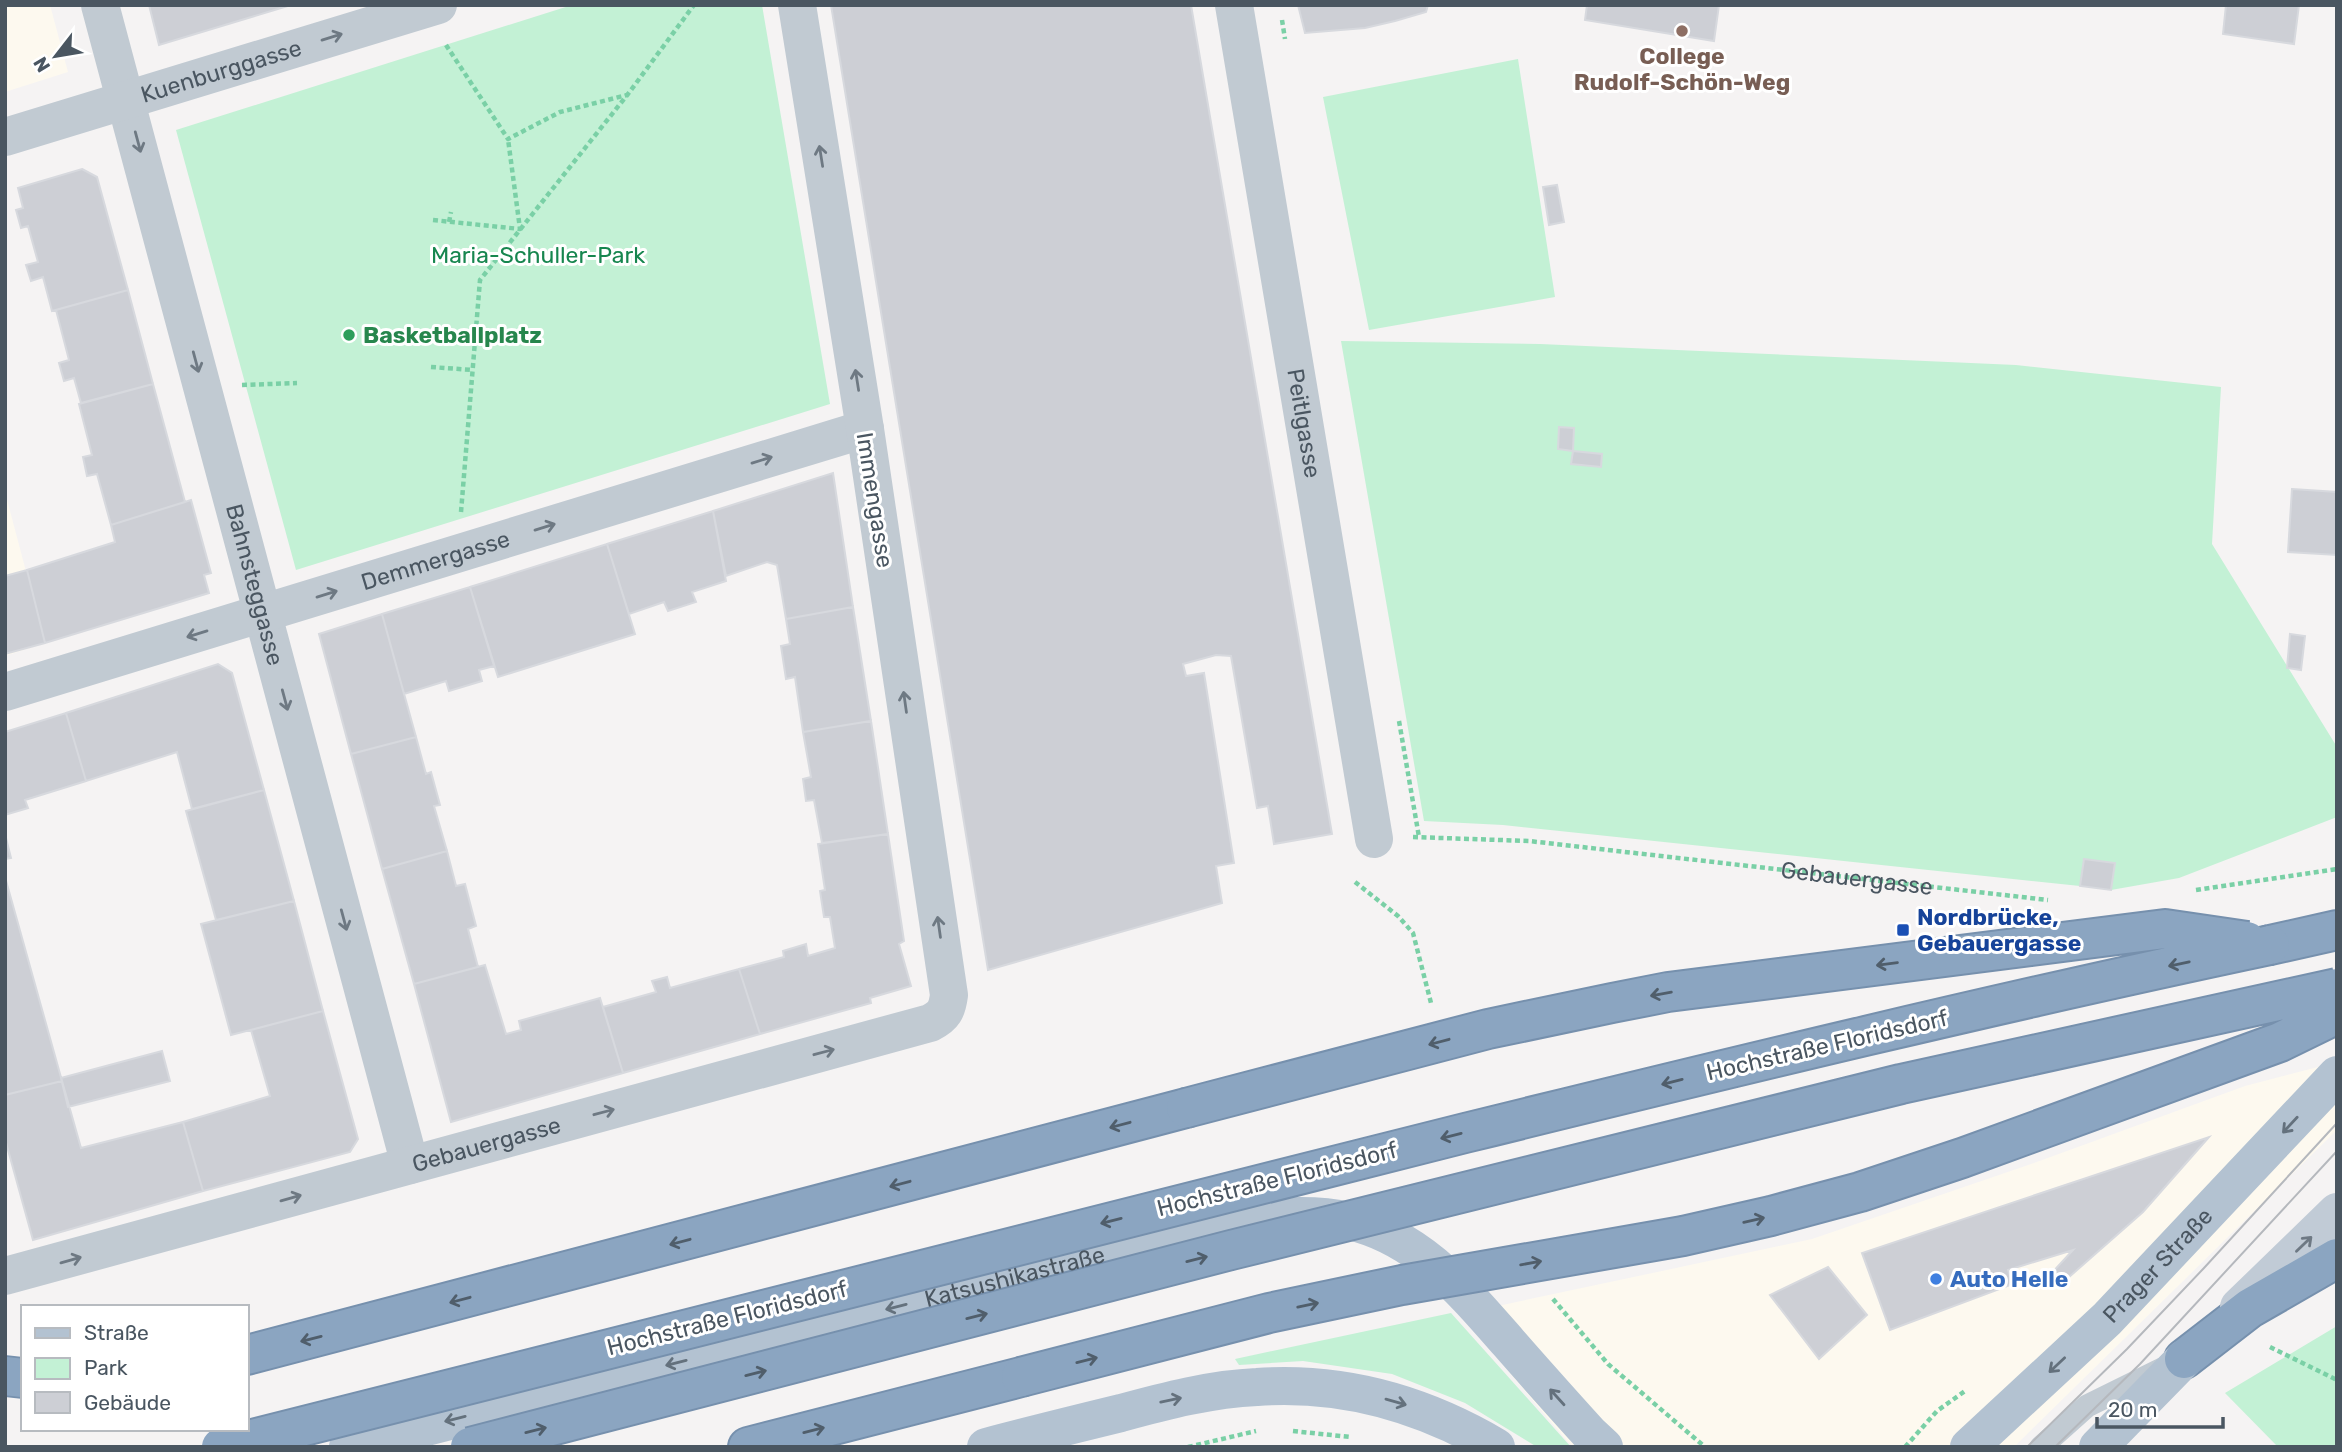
<svg xmlns="http://www.w3.org/2000/svg" width="2342" height="1452" font-family="Rubik,sans-serif">
<rect width="100%" height="100%" fill="#f5f3f3"/>
<path fill="#fdf9ef" d="M5 5H50L68 72 5 92Z
M5 492 45 643 5 656Z
M2337 1062V1130L2014 1447H1574L1568 1442 1460 1314 1812 1239 2034 1163 2245 1086Z"/>
<path fill="#c3f1d5" d="M572 5H762L830 404 296 570 176 130Z
M1518 59 1555 297 1369 330 1323 97Z
M1341 341 1540 344 2016 365 2221 387 2212 544 2337 747V817L2179 878 2111 890 2115 863 2084 859 2080 886 1503 825 1424 821Z
M1451 1313 1571 1447H1537L1465 1403 1392 1374 1303 1361 1239 1365 1235 1359Z
M2337 1326V1447H2278L2225 1393Z"/>
<path fill="#cdcfd5" stroke="#d7d9de" stroke-width="2" d="M149 5H291L159 45Z
M831 5H1191L1332 834 1274 844 1268 806 1257 808 1231 656 1216 655 1183 664 1186 676 1204 673 1234 863 1216 866 1222 903 988 970Z
M1298 5H1428L1426 12 1395 21 1365 28 1305 33Z
M1587 5H1719L1714 41 1585 20Z
M2226 5H2299L2294 44 2223 34Z
M82 169 97 177 128 290 52 311 43 277 31 281 26 265 38 262 28 226 21 228 16 210 23 208 18 188Z
M1557 185 1564 222 1549 225 1543 187Z
M128 290 153 384 81 403 74 378 64 381 59 363 69 360 56 310Z
M153 384 185 502 111 525 97 474 87 476 83 457 92 455 79 404Z
M1559 427 1574 428 1573 451 1558 449Z
M1573 451 1602 454 1601 467 1571 464Z
M833 473 853 607 786 619 777 565 767 562 726 576 713 511Z
M2292 489 2337 492V555L2288 552Z
M191 500 211 573 204 575 209 593 45 643 27 570 115 542 111 525Z
M713 511 726 581 692 592 696 602 668 611 664 602 629 614 607 544Z
M607 544 635 634 498 677 470 587Z
M27 570 45 643 5 654V576Z
M470 587 494 666 479 670 482 681 449 691 446 681 404 694 382 614Z
M853 607 871 721 803 732 795 677 786 679 781 646 790 644 786 619Z
M382 614 416 737 351 754 319 634Z
M2290 634 2305 636 2301 670 2287 668Z
M218 664 232 673 264 790 192 809 177 752 86 781 66 713Z
M66 713 86 781 25 800 28 808 5 815V732Z
M871 721 888 834 822 843 814 800 806 801 803 779 811 777 803 732Z
M416 737 426 774 431 772 440 805 434 806 447 851 382 869 351 754Z
M264 790 294 901 216 920 186 811Z
M5 834 11 858 5 859Z
M888 834 904 941 899 944 911 986 870 998 871 1003 760 1034 739 969 784 957 783 951 806 944 808 956 835 948 830 917H824L820 891 825 890 818 844Z
M447 851 456 886 465 884 476 926 468 929 478 967 414 984 382 869Z
M2084 859 2115 863 2111 890 2080 886Z
M5 877 62 1081 5 1095Z
M294 901 323 1011 231 1035 201 924Z
M485 965 506 1034 521 1030 519 1021 600 998 623 1073 451 1122 414 984Z
M739 969 760 1034 623 1073 603 1007 656 992 652 981 667 977 670 988Z
M323 1011 358 1139 350 1152 203 1191 183 1122 270 1096 251 1030Z
M162 1051 170 1081 68 1107 61 1078Z
M62 1081 81 1148 183 1122 203 1191 33 1240 5 1139V1095Z
M2209 1137 2143 1212 2060 1285 2049 1276 2073 1250 2008 1270 2013 1284 1890 1330 1862 1253Z
M1828 1267 1867 1315 1819 1359 1770 1295Z"/>
<g fill="none" stroke-linecap="round" stroke-linejoin="round">
<g stroke="#7690ad" stroke-width="42">
<path id="motorway" d="M2270 945 2337 930
M247 1355 1186 1108
M2184 1359 2250 1308 2337 1258
M5 1376 23 1378
M748 1447 1021 1377"/>
</g>
<g stroke="#7ad0a6" stroke-width="4.5" stroke-dasharray="5 3.5" stroke-linecap="butt">
<path d="M1282 20 1285 39"/>
<path d="M446 45 508 139 560 112 627 95"/>
<path d="M433 220 520 229 508 139"/>
<path d="M449 222 451 212"/>
<path d="M431 367 472 370"/>
<path d="M242 385 297 383"/>
<path d="M461 512 480 280 628 94 694 5"/>
<path d="M1399 721 1419 837"/>
<path id="s1" d="M1413 837 1529 841 2048 900"/>
<path d="M1355 882 1398 916 1413 933 1431 1003"/>
<path d="M2196 890 2337 869"/>
<path d="M1553 1299 1608 1364 1705 1447"/>
<path d="M2270 1347 2337 1380"/>
<path d="M1293 1431 1350 1437"/>
<path d="M1188 1447 1256 1431"/>
<path d="M1905 1447 1937 1411 1965 1391"/>
</g>
<path stroke="#c1cad2" stroke-width="23" d="M2041 1447 2087 1406 2162 1369"/>
<g stroke="#c1cad2" stroke-width="38">
<path id="s2" d="M100 5 410 1165"/>
<path id="s3" d="M1234 5 1374 839"/>
<path id="s4" d="M5 137 438 5"/>
<path id="s5" d="M5 692 865 429"/>
<path id="s6" d="M5 1276 930 1023C944 1016 947 1010 949 995L865 429 797 5"/>
</g>
<path stroke="#c1cbd6" stroke-width="38" d="M2239 1307 2337 1212"/>
<g stroke="#b3c2d1" stroke-width="38">
<path id="s7" d="M348 1447 1201 1229C1249 1219 1301 1210 1349 1221 1419 1237 1463 1291 1508 1342 1535 1373 1562 1403 1590 1434L1604 1447"/>
<path d="M986 1447C1031 1435 1076 1424 1121 1413 1165 1401 1211 1389 1257 1387 1342 1381 1423 1404 1496 1447"/>
<path id="s8" d="M1969 1447 2107 1319 2337 1075"/>
<path d="M2098 1447 2184 1359"/>
</g>
<use href="#motorway" stroke="#8ba5c1" stroke-width="38"/>
<path stroke="#b5b8bd" stroke-width="2" d="M2027 1447 2127 1349 2204 1268 2337 1123
M2055 1447 2140 1364 2337 1151"/>
<g stroke="#7690ad" stroke-width="42" stroke-linecap="butt">
<path id="motorway-bridge" d="M1186 1108 1488 1029 1612 1003 1668 992 2165 929 2247 941
M1021 1377 1269 1313 1402 1285 1683 1236 1771 1216 1860 1192 1962 1158 2280 1042 2337 1014
M221 1447C635 1342 1049 1235 1465 1133 1733 1067 2000 1002 2270 945
M470 1447 1231 1250 1901 1084 2337 988"/>
</g>
<use href="#motorway-bridge" stroke="#8ba5c1" stroke-width="38"/>
</g>
<defs><path id="oneway-shaft" d="M-6 0H5M1.5-3L5.5 0L1.5 3" fill="none" stroke-width="1.6" stroke-linecap="round" stroke-linejoin="round" transform="scale(1.75)"/></defs>
<g stroke="#6e7983">
<use href="#oneway-shaft" transform="translate(332 37) rotate(-17)"/>
<use href="#oneway-shaft" transform="translate(138 142) rotate(75)"/>
<use href="#oneway-shaft" transform="translate(821 156) rotate(-99)"/>
<use href="#oneway-shaft" transform="translate(196 362) rotate(75)"/>
<use href="#oneway-shaft" transform="translate(857 380) rotate(-99)"/>
<use href="#oneway-shaft" transform="translate(762 460) rotate(-17)"/>
<use href="#oneway-shaft" transform="translate(545 527) rotate(-17)"/>
<use href="#oneway-shaft" transform="translate(327 594) rotate(-17)"/>
<use href="#oneway-shaft" transform="translate(197 634) rotate(163)"/>
<use href="#oneway-shaft" transform="translate(285 700) rotate(75)"/>
<use href="#oneway-shaft" transform="translate(905 702) rotate(-98)"/>
<use href="#oneway-shaft" transform="translate(344 920) rotate(75)"/>
<use href="#oneway-shaft" transform="translate(939 927) rotate(-98)"/>
<use href="#oneway-shaft" transform="translate(824 1052) rotate(-15)"/>
<use href="#oneway-shaft" transform="translate(604 1112) rotate(-15)"/>
<use href="#oneway-shaft" transform="translate(291 1198) rotate(-16)"/>
<use href="#oneway-shaft" transform="translate(71 1260) rotate(-16)"/>
</g>
<g stroke="#505e6b">
<use href="#oneway-shaft" transform="translate(1887 964) rotate(173)"/>
<use href="#oneway-shaft" transform="translate(2179 964) rotate(168)"/>
<use href="#oneway-shaft" transform="translate(1661 994) rotate(170)"/>
<use href="#oneway-shaft" transform="translate(1439 1042) rotate(165)"/>
<use href="#oneway-shaft" transform="translate(1672 1082) rotate(166)"/>
<use href="#oneway-shaft" transform="translate(1120 1125) rotate(165)"/>
<use href="#oneway-shaft" transform="translate(1451 1136) rotate(166)"/>
<use href="#oneway-shaft" transform="translate(900 1184) rotate(165)"/>
<use href="#oneway-shaft" transform="translate(1754 1220) rotate(-13)"/>
<use href="#oneway-shaft" transform="translate(1111 1221) rotate(166)"/>
<use href="#oneway-shaft" transform="translate(680 1242) rotate(165)"/>
<use href="#oneway-shaft" transform="translate(1197 1259) rotate(-14)"/>
<use href="#oneway-shaft" transform="translate(1531 1263) rotate(-10)"/>
<use href="#oneway-shaft" transform="translate(460 1300) rotate(165)"/>
<use href="#oneway-shaft" transform="translate(1308 1305) rotate(-12)"/>
<use href="#oneway-shaft" transform="translate(977 1316) rotate(-14)"/>
<use href="#oneway-shaft" transform="translate(311 1339) rotate(166)"/>
<use href="#oneway-shaft" transform="translate(1087 1360) rotate(-14)"/>
<use href="#oneway-shaft" transform="translate(756 1373) rotate(-14)"/>
<use href="#oneway-shaft" transform="translate(536 1430) rotate(-14)"/>
<use href="#oneway-shaft" transform="translate(814 1430) rotate(-14)"/>
</g>
<g stroke="#64717d">
<use href="#oneway-shaft" transform="translate(2290 1125) rotate(133)"/>
<use href="#oneway-shaft" transform="translate(896 1307) rotate(166)"/>
<use href="#oneway-shaft" transform="translate(676 1363) rotate(166)"/>
<use href="#oneway-shaft" transform="translate(2057 1365) rotate(137)"/>
<use href="#oneway-shaft" transform="translate(1557 1397) rotate(-132)"/>
<use href="#oneway-shaft" transform="translate(1171 1400) rotate(-12)"/>
<use href="#oneway-shaft" transform="translate(1396 1402) rotate(16)"/>
<use href="#oneway-shaft" transform="translate(455 1419) rotate(166)"/>
</g>
<use stroke="#6e7984" href="#oneway-shaft" transform="translate(2304 1244) rotate(-44)"/>
<circle fill="#8d6e63" stroke="#fff" stroke-width="2.5" cx="1682" cy="31" r="7"/>
<circle fill="#2e9e5b" stroke="#fff" stroke-width="2.5" cx="349" cy="335" r="7"/>
<rect fill="#1a4fb4" stroke="#fff" stroke-width="2.5" x="1896" y="923" width="14" height="14" rx="3.5"/>
<circle fill="#3f7fe0" stroke="#fff" stroke-width="2.5" cx="1936" cy="1279" r="7"/>
<g text-anchor="middle" dominant-baseline="central" stroke-width="6" stroke-linejoin="round" paint-order="stroke">
<g font-size="23" font-weight="bold" fill="#785e54" stroke="#fff">
<text x="1682" y="56">College<tspan x="1682" dy="26">Rudolf-Schön-Weg</tspan></text>
</g>
<g font-size="23" fill="#4a5661" stroke="#fff">
<text stroke="none"><textPath href="#s4" startOffset="226">Kuenburggasse</textPath></text>
<text stroke="none"><textPath href="#s3" startOffset="424">Peitlgasse</textPath></text>
<text transform="translate(875 500) rotate(81)">Immengasse</text>
<text stroke="none"><textPath href="#s5" startOffset="450">Demmergasse</textPath></text>
<text stroke="none"><textPath href="#s2" startOffset="600">Bahnsteggasse</textPath></text>
<text stroke="none"><textPath href="#s1" startOffset="446">Gebauergasse</textPath></text>
<text transform="translate(1827 1045) rotate(-13)">Hochstraße Floridsdorf</text>
<text stroke="none"><textPath href="#s6" startOffset="499">Gebauergasse</textPath></text>
<text transform="translate(1277 1179) rotate(-14)">Hochstraße Floridsdorf</text>
<text stroke="none"><textPath href="#s8" startOffset="262">Prager Straße</textPath></text>
<text stroke="none"><textPath href="#s7" startOffset="688">Katsushikastraße</textPath></text>
<text transform="translate(727 1318) rotate(-14)">Hochstraße Floridsdorf</text>
</g>
<g font-size="23" fill="#17864f" stroke="#fff">
<text x="538" y="255">Maria-Schuller-Park</text>
</g>
<g font-size="23" font-weight="bold" fill="#27864d" stroke="#fff" text-anchor="start">
<text x="363" y="335">Basketballplatz</text>
</g>
<g font-size="23" font-weight="bold" fill="#164399" stroke="#fff" text-anchor="start">
<text x="1917" y="917">Nordbrücke,<tspan x="1917" dy="26">Gebauergasse</tspan></text>
</g>
<g font-size="23" font-weight="bold" fill="#366cbe" stroke="#fff" text-anchor="start">
<text x="1950" y="1279">Auto Helle</text>
</g>
</g>
<rect width="2342" height="1452" fill="none" stroke="#4a5661" stroke-width="14"/>
<rect x="21" y="1305" width="228" height="126" fill="#ffffff" stroke="#b7bbc0" stroke-width="2"/>
<rect x="35" y="1328" width="35" height="10" fill="#b3c2d1" stroke="#b7bbc0" stroke-width="2"/>
<text x="84" y="1340" font-size="21" fill="#4a5661">Straße</text>
<rect x="35" y="1358" width="35" height="21" fill="#c3f1d5" stroke="#b7bbc0" stroke-width="2"/>
<text x="84" y="1375" font-size="21" fill="#4a5661">Park</text>
<rect x="35" y="1392" width="35" height="21" fill="#cdcfd5" stroke="#b7bbc0" stroke-width="2"/>
<text x="84" y="1410" font-size="21" fill="#4a5661">Gebäude</text>
<g transform="translate(56 56) rotate(239)" stroke="#ffffff" stroke-width="5" paint-order="stroke">
<path d="M0-5L12 26L0 18L-12 26Z" fill="#4a5661"/>
<text y="-10" font-size="19" font-weight="bold" text-anchor="middle" fill="#4a5661">N</text>
</g>
<path d="M2097 1417v10h126v-10" fill="none" stroke="#4a5661" stroke-width="3.5"/>
<text x="2108" y="1417" font-size="21" fill="#4a5661" stroke="#ffffff" stroke-width="5" paint-order="stroke">20 m</text>
</svg>
